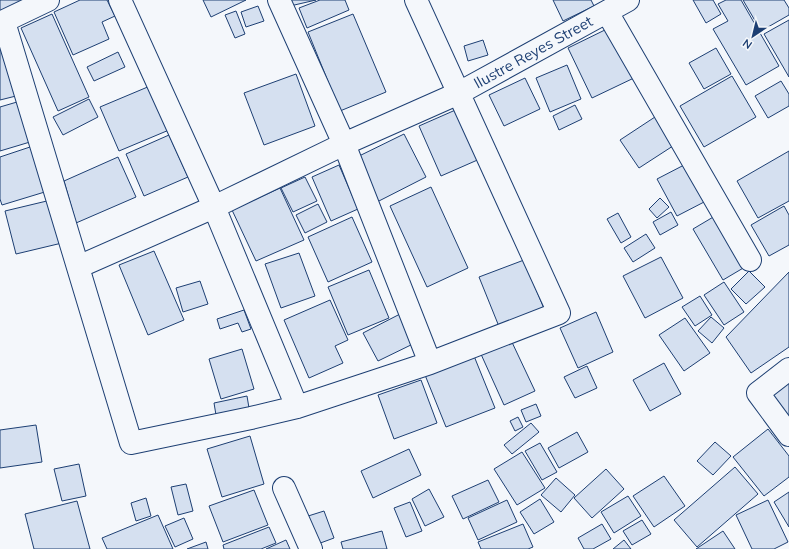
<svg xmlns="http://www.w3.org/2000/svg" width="789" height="549" font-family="Mulish,sans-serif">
<rect width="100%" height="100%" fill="#f4f7fb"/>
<path fill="#d5e0f0" stroke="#1d3f73" d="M0 0H27L0 13Z
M80 0H107L115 16 102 22 109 39 73 55 54 12Z
M203 0H246L211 17Z
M288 0H316L290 6Z
M320 0H345L349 10 307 28 299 8Z
M553 0H591L594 6 563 21Z
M693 0H713L721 14 706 23Z
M726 0H741L779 66 746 85 713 29 728 21 718 4Z
M743 0H784L789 8V15L761 31Z
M258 6 264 21 246 27 241 12Z
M236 11 245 34 235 38 225 15Z
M52 14 89 97 58 111 21 28Z
M353 14 386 92 340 111 308 32Z
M789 20V77L764 34Z
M611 27 636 77 592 98 568 48Z
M483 40 488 55 468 61 464 46Z
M0 43 20 95 0 100Z
M716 48 731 74 704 89 689 63Z
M118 52 125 67 94 81 87 67Z
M567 65 581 99 550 112 536 78Z
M296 74 315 126 264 145 244 93Z
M732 76 756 117 704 147 680 106Z
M525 78 540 109 504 126 489 95Z
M781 81 789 94V106L768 118 755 96Z
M150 86 169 130 119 151 100 107Z
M89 99 98 117 63 135 53 117Z
M17 102 30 142 0 151V107Z
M575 105 582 119 559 130 553 116Z
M460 108 482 158 441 176 419 126Z
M658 115 676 144 639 168 620 140Z
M404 134 426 177 375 203 353 159Z
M169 135 188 177 144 196 126 154Z
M33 146 48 191 2 205 0 199V157Z
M789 151V201L758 218 737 181Z
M118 157 136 197 76 223 64 181Z
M686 164 706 201 677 216 657 179Z
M339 165 358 209 331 221 312 177Z
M305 177 317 201 293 212 281 188Z
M431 187 468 268 427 287 390 206Z
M280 188 304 240 256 261 232 210Z
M660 198 669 207 657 218 649 209Z
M51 200 62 243 16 254 5 211Z
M318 204 327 222 305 233 296 215Z
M784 206 789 215V245L769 256 751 225Z
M671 212 678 225 660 235 653 222Z
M618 213 631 237 621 243 607 219Z
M720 213 750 264 723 280 693 229Z
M352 217 372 262 328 282 308 237Z
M646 234 655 248 633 262 624 248Z
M154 251 184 320 148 335 119 265Z
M299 253 315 296 281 308 265 264Z
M661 257 683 298 645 318 623 276Z
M524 260 545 311 500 329 479 277Z
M369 270 389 318 348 335 328 287Z
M749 271 765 287 746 304 731 289Z
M789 272V347L751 373 726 337Z
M200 281 208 304 183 312 176 288Z
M724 282 744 312 724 325 704 295Z
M700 296 712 315 695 326 682 307Z
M330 300 348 340 335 346 343 363 309 378 284 320Z
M244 310 251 329 242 332 238 323 220 329 217 319Z
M596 312 613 352 578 368 560 328Z
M402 313 417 342 378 361 363 333Z
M711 317 724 328 712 343 698 331Z
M685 318 710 353 684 371 659 335Z
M510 338 535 391 504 405 480 352Z
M242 349 254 389 221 399 209 359Z
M474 356 495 408 446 427 425 375Z
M664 363 681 394 650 411 633 380Z
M587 366 597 388 575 398 564 377Z
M789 376V424L767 392Z
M421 380 437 423 394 439 378 395Z
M247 396 249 408 216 415 214 403Z
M536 404 541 416 526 422 521 410Z
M518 417 523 427 515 431 510 421Z
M531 423 539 432 512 454 504 445Z
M36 425 42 462 0 468V430Z
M768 429 789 456V477L764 496 733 457Z
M577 432 588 452 559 468 548 448Z
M250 436 264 484 222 497 207 449Z
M715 442 731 456 713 475 697 461Z
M540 443 557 472 542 480 525 451Z
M409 449 421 475 373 498 361 471Z
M522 452 545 488 517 505 494 469Z
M79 464 86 496 62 501 54 469Z
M735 467 758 494 697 547 674 520Z
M606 469 624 489 592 518 574 498Z
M664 476 685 506 654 527 633 496Z
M556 478 575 495 561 512 541 495Z
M488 480 499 502 463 519 452 496Z
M186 484 193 511 178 515 171 487Z
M429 489 444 517 425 526 412 499Z
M254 490 268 525 223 542 209 506Z
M789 492V527L774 502Z
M628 496 641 516 614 533 601 512Z
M146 498 151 516 136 521 131 503Z
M540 499 554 522 534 534 520 512Z
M507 500 517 522 478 540 468 518Z
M768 500 788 542 774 549H752L736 515Z
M77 501 90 549H34L25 514Z
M410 502 422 531 406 537 394 508Z
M324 511 334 538 315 545 305 517Z
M158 515 173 549H107L102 538Z
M184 518 193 539 175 547 165 526Z
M642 520 651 534 632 545 623 531Z
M523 524 533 547 528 549H481L478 542Z
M602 524 611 539 593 549H584L578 538Z
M269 527 276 543 261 549H224L223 545Z
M382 531 387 549H343L341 542Z
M723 531 735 549H696Z
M286 540 290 549H266Z
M624 540 631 549H613Z
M206 542 208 549H187Z"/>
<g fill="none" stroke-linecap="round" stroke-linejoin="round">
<g stroke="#1d3f73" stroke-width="24">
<path id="street" d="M120 0 214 207 297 407
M279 0 344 144 430 363
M607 12 750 260
M4 22 131 443 251 418 297 407 430 363 559 313 416 0
M0 23 48 0
M78 267 214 207 344 144 459 93 628 0
M789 369 758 393 789 435
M284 488 311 549"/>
</g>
<use href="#street" stroke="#f4f7fb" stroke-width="22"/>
</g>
<g text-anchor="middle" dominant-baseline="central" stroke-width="3" stroke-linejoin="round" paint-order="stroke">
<g font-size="15" fill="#1d3f73" stroke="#f4f7fb">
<text transform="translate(533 52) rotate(-29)">Ilustre Reyes Street</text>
</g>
</g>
<g transform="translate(753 36) rotate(215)" stroke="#f4f7fb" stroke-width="3" paint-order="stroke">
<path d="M0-3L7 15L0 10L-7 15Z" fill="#1d3f73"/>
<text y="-6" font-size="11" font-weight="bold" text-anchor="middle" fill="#1d3f73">N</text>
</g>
</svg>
